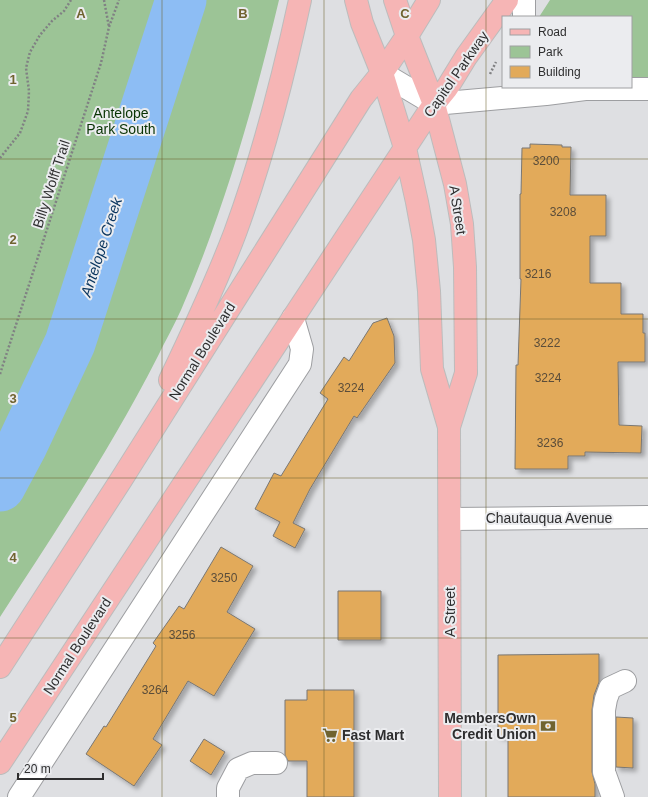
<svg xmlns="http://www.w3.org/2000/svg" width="648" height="797" font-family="Helvetica,sans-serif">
<defs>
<filter id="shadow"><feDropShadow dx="3.5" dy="3.5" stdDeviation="2" flood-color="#0004"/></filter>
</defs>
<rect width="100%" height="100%" fill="#dedfe2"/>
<path fill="#9cc496" d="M0 0H279C254 105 224 211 181 310 174 326 165 341 158 356 112 447 55 532 0 617Z
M550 0H648V89L631 87V17H539Z"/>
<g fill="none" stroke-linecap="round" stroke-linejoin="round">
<path stroke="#8dbdf4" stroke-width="51" d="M0 486 22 445 70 343 181 0"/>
</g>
<path fill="#e2aa5a" stroke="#797774" filter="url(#shadow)" d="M530 144 562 145V147H571L570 195H606V236H590V283H621V314H643V333H645V362H618L619 425 642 426 641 453 585 452V456H568V469H515L516 365H518L521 279H520V194H521L522 148H530Z
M387 318 394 336 395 363 357 418 354 416 310 489 293 523 305 529 295 548 273 536 280 522 255 509 274 473 281 476 328 399 320 393 344 357 349 361 373 323Z
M221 547 253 566 227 612 255 629 214 696 188 681 153 739 162 745 134 786 86 754 104 726 106 727 156 646 153 643 179 606 184 609Z
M338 591H381V640H338Z
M599 654V682L594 695 592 710V772L595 784V797H508V736H498V655Z
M307 690H354V797H307V761H288L285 755V700H307Z
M616 717 633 718V768L616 767Z
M204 739 225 752 211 775 190 761Z"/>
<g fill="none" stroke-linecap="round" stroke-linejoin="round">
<g stroke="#9d9ea1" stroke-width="24">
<path id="minor" d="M524 0V17
M382 73 434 104 546 94 585 89H648
M450 519 648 517
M19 797 300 364 302 349 293 318
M228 797V788L238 769 252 763H276
M613 797 604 772V710L606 699 610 688 625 681"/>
</g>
<g stroke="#bcbcbc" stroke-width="24">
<path id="major" d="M356 0 362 23 382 73 405 148 417 202 424 240 429 291 432 369 449 427 450 797
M395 0 407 36 434 104 455 184 462 224 465 267 466 373 449 427
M170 380C193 332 216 283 235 233 263 157 283 79 300 0
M0 667 121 480 361 99 382 73 407 36 429 0
M0 763 434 104 447 88 466 57 507 0"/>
</g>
<path stroke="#808183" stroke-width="2.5" stroke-dasharray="2 2" stroke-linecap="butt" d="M104 0 109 27
M490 74 496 62
M0 158 20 133 28 111 29 91 26 68 30 52 40 35 52 21 64 11 71 0
M0 374 101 63 109 27 119 0"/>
<use href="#minor" stroke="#fff" stroke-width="22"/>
<use href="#major" stroke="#f6b5b5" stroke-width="22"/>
</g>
<path fill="none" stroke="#706330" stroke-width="1" stroke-opacity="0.55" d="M162 0V797M324 0V797M486 0V797M0 159H648M0 319H648M0 478H648M0 638H648"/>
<defs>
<g id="bank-bare" transform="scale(1.2)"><path d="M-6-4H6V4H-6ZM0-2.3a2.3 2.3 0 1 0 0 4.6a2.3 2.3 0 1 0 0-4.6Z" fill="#706330" stroke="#ebecef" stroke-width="2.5" paint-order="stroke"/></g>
<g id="supermarket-bare" transform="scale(1.2)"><path d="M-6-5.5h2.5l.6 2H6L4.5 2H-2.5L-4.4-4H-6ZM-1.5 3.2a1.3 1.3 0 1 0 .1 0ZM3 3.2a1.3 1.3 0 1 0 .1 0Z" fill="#706330" stroke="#ebecef" stroke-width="2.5" paint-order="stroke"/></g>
</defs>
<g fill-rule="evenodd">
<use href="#bank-bare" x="548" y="726"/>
<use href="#supermarket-bare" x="330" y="735"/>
</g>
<g text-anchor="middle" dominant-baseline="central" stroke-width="4" stroke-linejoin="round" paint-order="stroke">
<g font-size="12" fill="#5b4d3a">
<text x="546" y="161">3200</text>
<text x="563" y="212">3208</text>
<text x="538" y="274">3216</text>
<text x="547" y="343">3222</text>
<text x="548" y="378">3224</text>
<text x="351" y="388">3224</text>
<text x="550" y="443">3236</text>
<text x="224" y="578">3250</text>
<text x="182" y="635">3256</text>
<text x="155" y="690">3264</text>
</g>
<g font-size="14" fill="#2e2e2f" stroke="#ebecef">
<text transform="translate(456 74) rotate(-55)">Capitol Parkway</text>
<text transform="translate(51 184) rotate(-72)">Billy Wolff Trail</text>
<text transform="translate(458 210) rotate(81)">A Street</text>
<text transform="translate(202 351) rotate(-58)">Normal Boulevard</text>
<text x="549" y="518">Chautauqua Avenue</text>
<text transform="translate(450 612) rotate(-90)">A Street</text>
<text transform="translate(77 646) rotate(-57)">Normal Boulevard</text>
</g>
<g font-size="14" fill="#083303" stroke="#ebecef">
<text x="121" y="113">Antelope<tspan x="121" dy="16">Park South</tspan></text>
</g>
<g font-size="14" font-weight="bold" fill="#2e2e2f" stroke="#ebecef" text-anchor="end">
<text x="536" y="718">MembersOwn<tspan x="536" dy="16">Credit Union</tspan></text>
<text x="342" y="735" text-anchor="start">Fast Mart</text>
</g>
<g font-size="15" font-style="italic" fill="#08345e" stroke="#ebecef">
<text transform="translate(101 247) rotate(-72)">Antelope Creek</text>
</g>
</g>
<g font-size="13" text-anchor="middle" font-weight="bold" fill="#706330" stroke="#ebecef" stroke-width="4" stroke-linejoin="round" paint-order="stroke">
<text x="81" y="18">A</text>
<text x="243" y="18">B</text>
<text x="405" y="18">C</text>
<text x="13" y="84">1</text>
<text x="13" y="244">2</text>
<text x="13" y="403">3</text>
<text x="13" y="562">4</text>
<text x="13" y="722">5</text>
</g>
<rect x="502" y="16" width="130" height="72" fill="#ebecef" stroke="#9fa0a2"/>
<rect x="510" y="29" width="20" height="6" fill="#f6b5b5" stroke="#9fa0a2"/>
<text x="538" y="36" font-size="12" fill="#2e2e2f">Road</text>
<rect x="510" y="46" width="20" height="12" fill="#9cc496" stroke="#9fa0a2"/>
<text x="538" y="56" font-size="12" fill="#2e2e2f">Park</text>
<rect x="510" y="66" width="20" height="12" fill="#e2aa5a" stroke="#9fa0a2"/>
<text x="538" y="76" font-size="12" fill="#2e2e2f">Building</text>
<path d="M18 773v6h85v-6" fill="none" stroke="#2e2e2f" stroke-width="2"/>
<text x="24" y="773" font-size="12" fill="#2e2e2f" stroke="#ebecef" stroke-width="3" paint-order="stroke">20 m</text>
</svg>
